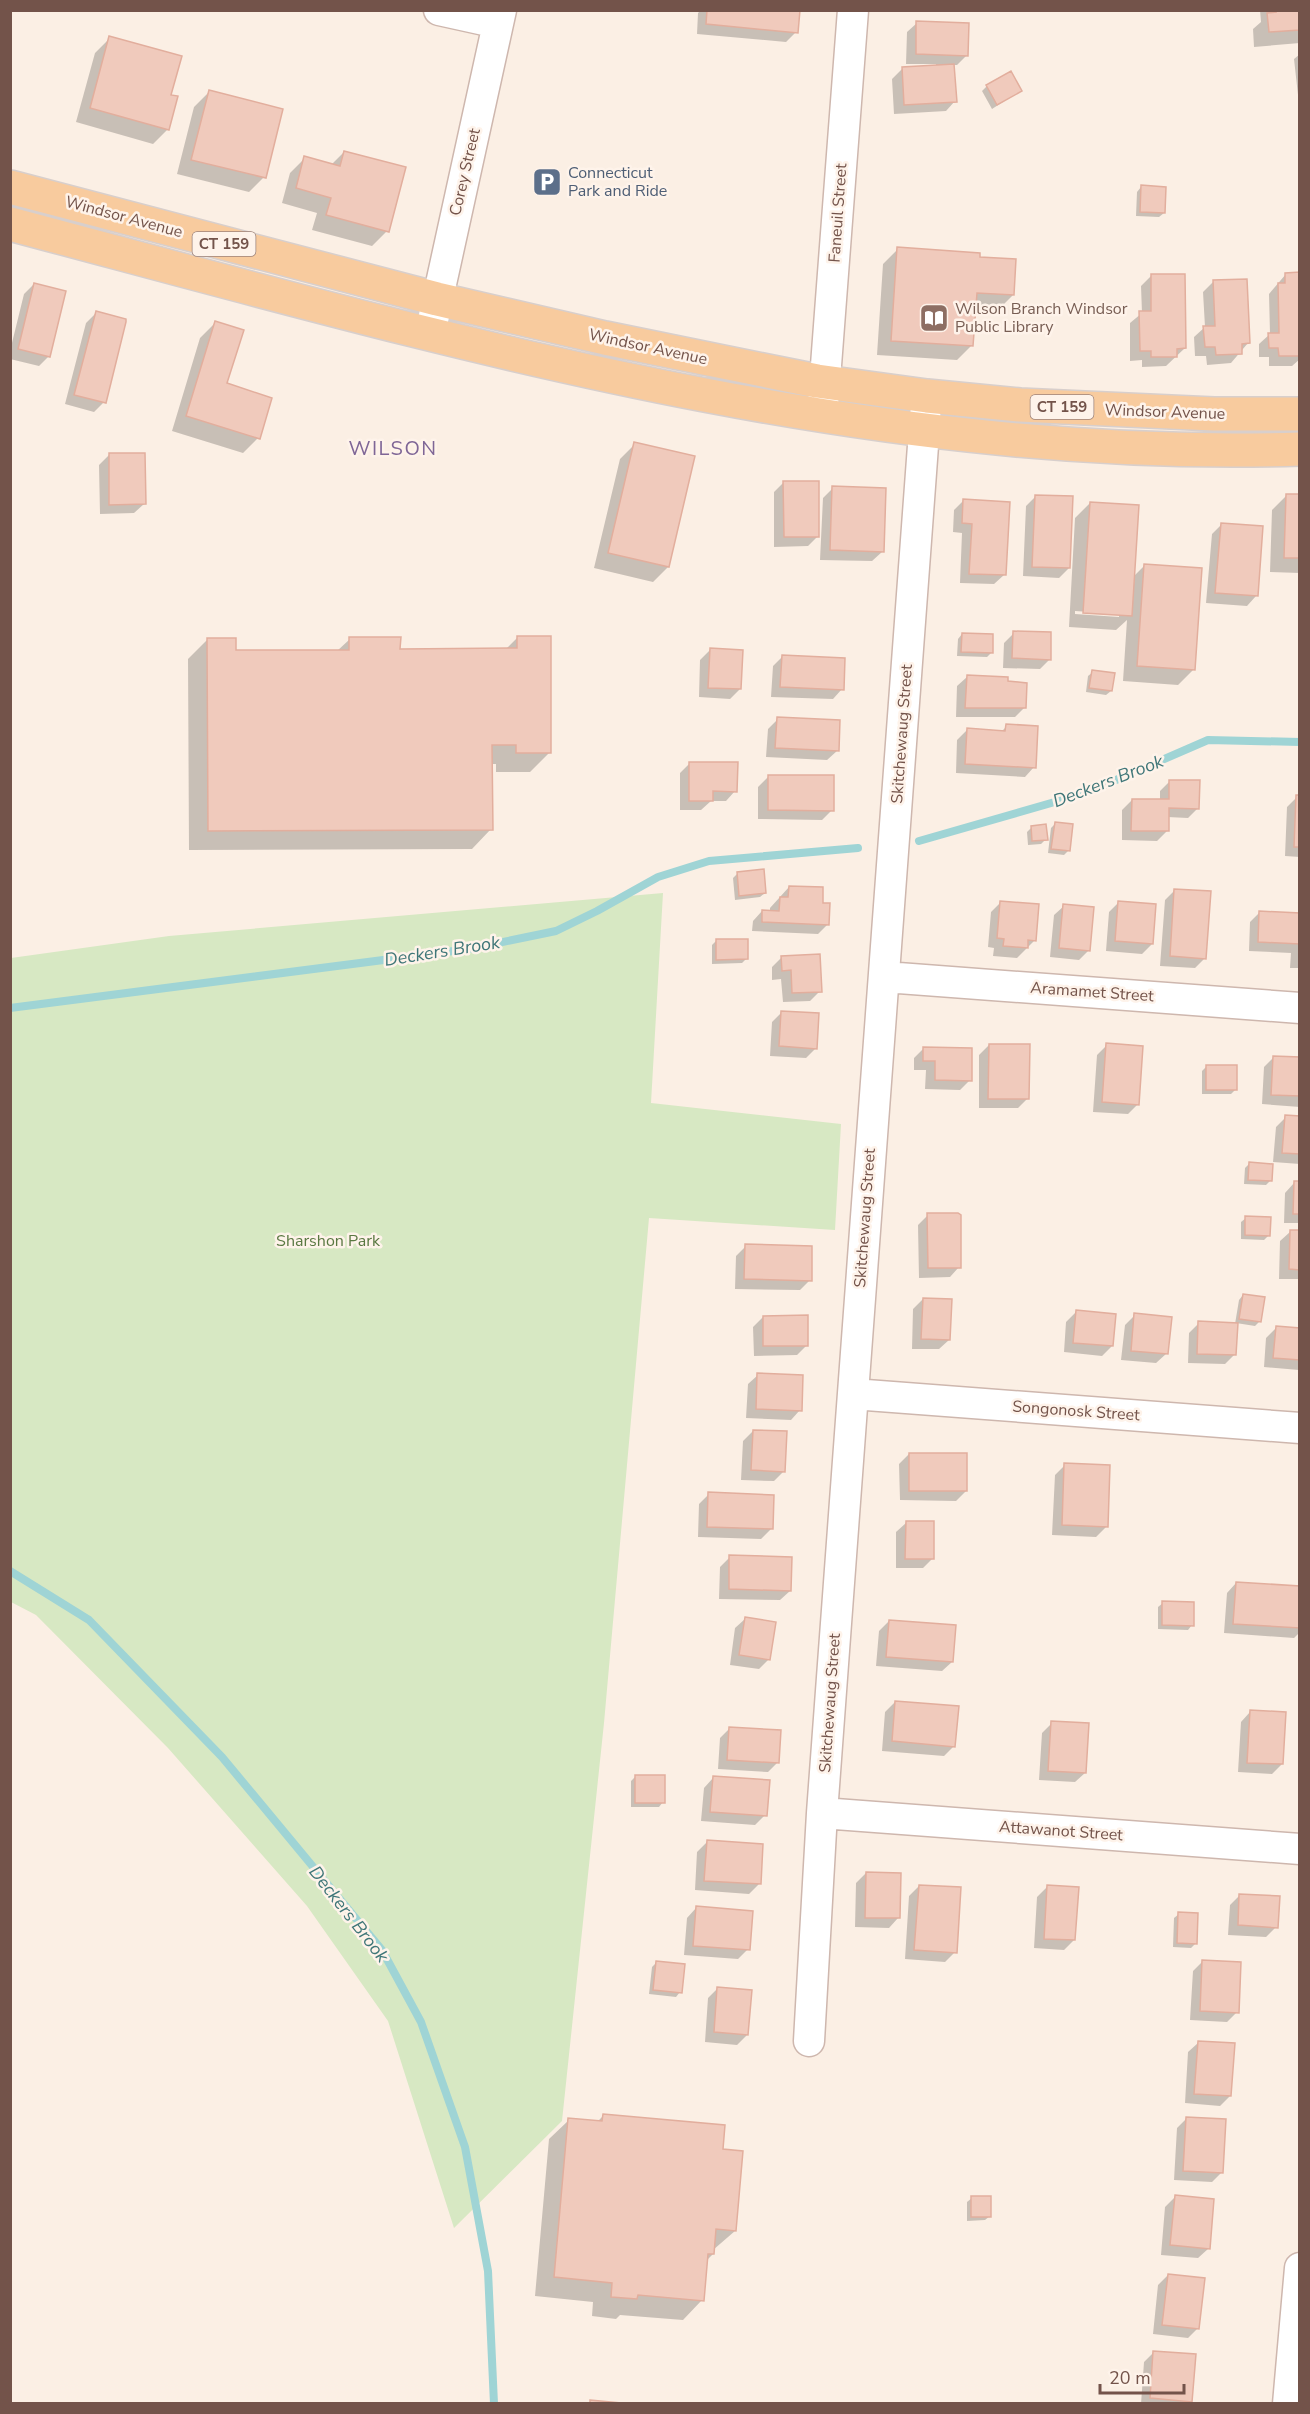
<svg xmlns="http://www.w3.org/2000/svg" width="1310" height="2414" font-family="'Nunito Sans',sans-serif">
<rect width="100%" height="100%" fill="#fbefe4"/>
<path fill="#d7e8c3" d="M663 893 651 1103 841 1124 835 1230 649 1218 604 1723 562 2121 454 2228 388 2021 307 1906 168 1748 36 1615 11 1602V958L169 936Z"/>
<path fill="#0003" fill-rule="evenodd" d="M701 10H798L796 32 786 42 697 34 698 13Z
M1260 10H1300V43L1254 47 1253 29 1261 22Z
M917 23 967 55 957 65H953L955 101 946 111 894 114 892 79 902 69 936 67V64H906L907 32Z
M110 38 169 96 168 129 153 144 76 122 95 53Z
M1300 54V94L1298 95 1294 59Z
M987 86 1020 91 992 109 982 91Z
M209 92 264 177 249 192 177 174 194 107Z
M344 152 387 231 372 246 312 230 317 213 282 203 290 173 305 158 331 165Z
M1141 187 1164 213 1159 217 1136 216 1137 192Z
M898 249 978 258 1013 295 998 310 974 308 972 345 957 360 877 355 883 264Z
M1286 274 1300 284V359L1292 366H1269V357H1259V344L1270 334 1269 294Z
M1151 276 1185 348 1166 366 1142 367V360L1130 361V323L1142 313 1141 286Z
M1213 282 1248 343 1231 363 1207 365 1206 356H1195L1194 337 1205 327 1203 292Z
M34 284 49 356 39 366 10 359V351L24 294Z
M96 313 104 402 94 412 65 404 86 323Z
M215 323 225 384 258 438 243 453 172 431 200 338Z
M635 444 668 567 653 582 594 568 620 459Z
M109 455 144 504 134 513 100 514 99 465Z
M784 482 818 536 808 546 774 547V492Z
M833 488 882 552 872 561 820 560 823 498Z
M1287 495H1300V573L1270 572 1272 510Z
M1036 496 1069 568 1059 578 1023 576 1026 506Z
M964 500 1004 575 994 584 960 583 962 533 953 532 954 510Z
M1090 503 1133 577 1144 566 1193 670 1178 685 1123 681 1127 620 1116 630 1069 627 1075 518ZM1075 611 1119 614V617L1075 614Z
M1221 525 1256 596 1247 606 1206 603 1212 534Z
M1014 633 1050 659 1040 669 1003 668 1004 643Z
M962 634 992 652 987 657 957 656 958 639Z
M517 638 550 752 530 772H496V764H491V829L472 849 189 850 188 659 208 639 235 652 337 651 350 639 399 650H505Z
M710 650 740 689 730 699 699 697 700 660Z
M783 656 842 689 833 699 771 697 773 666Z
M1093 672 1111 691 1106 695 1086 692 1088 676Z
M967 677 1007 683 1025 707 1015 717H956L957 686Z
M778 719 837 751 827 760 766 757 768 729Z
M1007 726 1034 767 1025 777 956 773 957 740 967 730 1001 732Z
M690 763 735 791 726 801H711L701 810H680V773Z
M768 777 832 810 822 820 758 819V787Z
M1170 781 1198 808 1188 818 1167 817V831L1157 841 1122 840V810L1132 800 1160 801V791Z
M1297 797H1300V857L1285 856 1287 807Z
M1055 824 1068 851 1064 855 1048 853 1051 828Z
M1032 827 1046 839 1041 844 1028 845 1027 832Z
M738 873 765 893 760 897 735 900 733 878Z
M789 887 821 904 828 924 818 934 752 931 753 921 762 911 770 912V908Z
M1175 890 1205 958 1195 968 1160 966 1165 900Z
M1001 902 1035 940 1017 958 993 956 994 948 988 947 991 912Z
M1119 902 1152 944 1142 954 1106 951 1109 912Z
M1064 906 1089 950 1079 960 1050 957 1054 915Z
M1260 912 1300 914V968H1290L1291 953 1249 951 1250 922Z
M716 941 747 958 742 963 712 964V945Z
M782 957 820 991 810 1001 783 1002 781 979 772 980V967Z
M782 1012 816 1048 806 1058 770 1056 772 1022Z
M989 1045 1028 1098 1018 1108H979V1055Z
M1107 1045 1138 1104 1128 1114 1093 1112 1097 1055Z
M924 1048 970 1080 960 1090 925 1089 926 1070H914V1058Z
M1274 1057 1300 1059V1107L1262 1104 1264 1067Z
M1206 1067 1236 1089 1231 1094H1202V1071Z
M1286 1117 1300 1118V1164L1273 1162 1276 1127Z
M1249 1164 1270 1181 1266 1185 1244 1184 1245 1168Z
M1294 1183H1300V1223H1284L1285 1193Z
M928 1215 959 1267 950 1277 919 1278 918 1225Z
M1246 1218 1269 1235 1264 1240 1241 1239V1222Z
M1290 1232H1300V1279H1279L1280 1241Z
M746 1246 810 1280 800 1290 735 1289 736 1256Z
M1243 1295 1259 1322 1255 1326 1236 1323 1235 1354 1225 1364 1188 1363 1189 1333 1199 1323 1235 1324 1239 1300Z
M923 1299 949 1340 939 1349H912L913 1309Z
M1076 1312 1112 1346 1102 1356 1064 1352 1066 1322Z
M1135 1315 1166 1354 1156 1363 1121 1360 1125 1325Z
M763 1317 807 1345 797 1355 754 1356 753 1327Z
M1276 1328 1300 1330 1299 1370 1264 1367 1266 1338Z
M758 1375 800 1410 791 1420 746 1418 748 1384Z
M753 1431 784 1471 774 1481 741 1480 743 1441Z
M909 1454 966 1491 956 1501 900 1500 899 1464Z
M1065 1465 1106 1527 1096 1537 1052 1535 1055 1475Z
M709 1494 771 1529 761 1539 698 1537 699 1504Z
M906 1523 933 1558 923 1568H896V1532Z
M730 1557 790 1591 780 1600 719 1599 720 1567Z
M1236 1583 1300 1587V1632L1294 1638 1224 1633 1227 1593Z
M1163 1603 1192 1625 1188 1630 1158 1629V1607Z
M745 1619 769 1659 759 1669 730 1665 735 1628Z
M889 1621 952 1662 942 1671 876 1666 879 1631Z
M895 1702 954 1746 944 1756 882 1751 885 1712Z
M1250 1712 1282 1764 1272 1774 1238 1772 1241 1722Z
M1052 1723 1085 1773 1075 1782 1039 1780 1042 1733Z
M730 1728 778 1762 768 1772 718 1769 720 1738Z
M636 1776 663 1802 659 1807H631V1781Z
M713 1778 765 1815 755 1825 701 1821 704 1788Z
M707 1842 759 1884 749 1894 695 1890 697 1852Z
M866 1873 898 1918 889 1928 855 1927 856 1883Z
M919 1886 955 1952 945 1962 905 1959 909 1896Z
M1047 1887 1074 1940 1064 1950 1034 1948 1037 1897Z
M1240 1895 1276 1927 1266 1937 1228 1935 1230 1905Z
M696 1908 748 1949 738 1959 684 1955 687 1918Z
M1179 1914 1196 1943 1191 1948 1173 1947 1174 1918Z
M1203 1961 1237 2012 1227 2022 1190 2020 1193 1971Z
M656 1963 680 1992 676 1997 649 1994 652 1967Z
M718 1988 747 2035 737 2045 705 2042 708 1998Z
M1198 2043 1230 2096 1220 2106 1185 2103 1188 2052Z
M603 2116 721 2150 735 2231 713 2250V2254L706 2261 702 2300 683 2320 620 2315 616 2319 592 2316 593 2302 535 2296 549 2139 569 2120 597 2122Z
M1187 2118 1222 2172 1212 2182 1174 2180 1177 2128Z
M1175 2197 1208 2249 1198 2258 1161 2255 1165 2207Z
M972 2198 990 2216 985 2220 967 2221V2202Z
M1168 2275 1198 2328 1188 2338 1153 2334 1158 2285Z
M1154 2352 1190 2401 1188 2404H1141L1144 2362Z"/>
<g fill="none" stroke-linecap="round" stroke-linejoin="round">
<path stroke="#9fd4d5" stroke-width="8" d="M919 841 1086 793 1208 740 1300 742
M10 1008 469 949 556 931 597 911 658 877 709 861 858 848
M10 1571 89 1620 222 1757 382 1950 421 2022 465 2147 488 2271 494 2404"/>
</g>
<path fill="#f0cabc" stroke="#e2ae9d" stroke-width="1.5" d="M707 10H800L798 33 706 24Z
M1275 10H1300V30L1269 32 1267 13 1276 12Z
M916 21 969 23 968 56 916 54Z
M109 36 182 56 171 95 178 96 169 130 90 108Z
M954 64 957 102 904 105 902 67Z
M1011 71 1022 91 997 105 986 85Z
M209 90 283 109 266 178 191 160Z
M344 151 406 167 389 232 326 215 331 198 296 188 304 156 340 166Z
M1141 185 1166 187 1165 213 1140 212Z
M897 247 980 253V257L1016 259 1014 295 977 293 973 346 891 341Z
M1300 272V356H1279L1278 348H1269L1268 333H1279L1278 283H1285V273Z
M1151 274H1185L1186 348 1177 349V357H1151V351H1140L1139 311H1151Z
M1247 279 1250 343 1242 344V354L1216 355 1215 347H1205L1203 326H1215L1213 280Z
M34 283 66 291 50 357 18 349Z
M96 311 126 319V322L106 403 74 395Z
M215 321 244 330 227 383 272 398 260 439 186 416Z
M634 442 695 456 669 567 608 553Z
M109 453H145L146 504 109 505Z
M783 481H819V537H784Z
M832 486 886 488 884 552 830 550Z
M1286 494H1300V558H1284Z
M1035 495 1073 496 1070 568 1032 567Z
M963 499 1010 502 1006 575 969 574 972 524 962 523Z
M1090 502 1139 505 1132 616 1083 613Z
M1221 523 1263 526 1258 596 1215 593Z
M1144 564 1202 568 1195 670 1137 666Z
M1013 631 1051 632V660L1012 658Z
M962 633 993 634V653L961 652Z
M517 636H551V753H516V745H492L493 830 208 831 207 638H236V650H349V637H401L400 649 517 648Z
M710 648 743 650 741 689 708 688Z
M782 655 845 658 844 690 780 687Z
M1092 670 1115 673 1112 691 1089 688Z
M967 675 1008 677V681L1027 683 1026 708H965Z
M777 717 840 720 839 751 775 748Z
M1006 724 1038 726 1036 768 965 764 967 728 1005 731Z
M689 762H738L737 792 713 791V801H689Z
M768 775H834V811L768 810Z
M1169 780H1200L1199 809 1169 808V831H1131L1132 799H1169Z
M1296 795H1300V847H1294Z
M1055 822 1073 824 1070 851 1051 849Z
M1046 824 1048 840 1032 841 1031 826Z
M764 869 766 893 739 896 737 872Z
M789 886 823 887V903H830L829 925 762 922V910L779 911 780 897H788Z
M1174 889 1211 891 1206 959 1170 956Z
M1000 901 1039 904 1036 941 1028 940V948L1003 946 1004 939 997 938Z
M1118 901 1156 904 1153 944 1115 941Z
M1063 904 1094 907 1090 951 1059 948Z
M1259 911 1300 913V944L1258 942Z
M716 939H748V959L716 960Z
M820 954 822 992 792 993 791 970 782 971 781 956Z
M781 1011 819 1013 817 1049 779 1046Z
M1106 1043 1143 1046 1139 1105 1102 1102Z
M989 1044H1030L1029 1099H988Z
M923 1047 972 1048V1081L935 1080V1061H923Z
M1273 1056 1300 1057V1096L1271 1095Z
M1206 1065H1237V1090H1206Z
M1285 1115 1300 1116V1154L1282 1153Z
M1249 1162 1273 1164 1272 1181 1248 1180Z
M1294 1181H1300V1214H1293Z
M927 1213H958L961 1215V1268H928Z
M1245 1216 1271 1217 1270 1236 1245 1235Z
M1290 1230H1300V1270L1289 1269Z
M745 1244 812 1246V1281L744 1279Z
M1243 1294 1265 1297 1261 1322 1239 1319Z
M923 1298 952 1299 950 1340 921 1339Z
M1076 1310 1116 1314 1113 1346 1073 1343Z
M1134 1313 1172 1317 1168 1354 1131 1351Z
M808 1315V1346H763V1316Z
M1198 1321 1238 1323 1236 1355 1197 1354Z
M1276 1326 1300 1328V1360L1273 1358Z
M757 1373 803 1375 802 1411 756 1409Z
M753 1430 787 1431 785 1472 751 1470Z
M909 1453H967V1491H909Z
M1064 1463 1110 1465 1108 1527 1062 1525Z
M708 1492 774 1495 773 1529 707 1527Z
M906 1521H934V1559H905Z
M729 1555 792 1557 791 1591 729 1589Z
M1236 1582 1300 1586V1628L1233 1624Z
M1162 1601 1194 1602V1626L1162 1625Z
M745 1617 776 1622 770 1660 739 1655Z
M889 1620 956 1625 953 1662 886 1657Z
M895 1701 959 1706 955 1747 892 1741Z
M1250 1710 1286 1712 1283 1764 1247 1763Z
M1051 1721 1089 1723 1086 1773 1048 1771Z
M729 1727 781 1730 779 1763 727 1760Z
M635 1775H665V1803H635Z
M713 1776 770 1780 767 1816 710 1812Z
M707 1840 763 1844 761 1884 704 1881Z
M866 1872 901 1873 900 1918H865Z
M919 1885 961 1887 957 1953 914 1950Z
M1047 1885 1079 1887 1075 1940 1044 1939Z
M1239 1894 1280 1896 1278 1928 1238 1925Z
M696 1906 753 1911 750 1950 693 1946Z
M1178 1912 1198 1913 1197 1944 1177 1943Z
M1202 1960 1241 1962 1239 2013 1200 2011Z
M656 1961 685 1964 682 1993 653 1990Z
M717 1987 752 1990 748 2035 714 2032Z
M1198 2041 1235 2043 1231 2096 1194 2094Z
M603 2114 725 2125 723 2149 743 2151 736 2231 716 2229 714 2254H708L704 2301 638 2295 637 2299 611 2297 612 2283 554 2277 568 2118 602 2121Z
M1186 2117 1226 2119 1223 2173 1183 2171Z
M1175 2195 1214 2199 1210 2249 1170 2245Z
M971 2196H991V2217H971Z
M1168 2274 1205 2278 1199 2329 1162 2325Z
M1153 2351 1196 2354 1192 2402 1150 2398Z
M590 2400 632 2404H590Z"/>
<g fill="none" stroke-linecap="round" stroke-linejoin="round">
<g stroke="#ceb7ae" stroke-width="33">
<path id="minor" d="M439 10 498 23
M430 334 501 10
M823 405 853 10
M885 977 1300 1008
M853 1394 1300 1428
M822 1813 1300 1849
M809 2041 822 1813 926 405
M1288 2404 1300 2268"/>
</g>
<g stroke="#d8cfcc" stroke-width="36">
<path id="primary" d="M10 187 437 299 605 338 817 381 927 396 1020 405 1214 414H1300
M10 224C432 336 859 463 1300 449"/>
</g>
<use href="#minor" stroke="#fff" stroke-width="30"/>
<use href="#primary" stroke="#f8cb9e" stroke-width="33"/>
</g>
<defs>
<g id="parking-square" transform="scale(1.5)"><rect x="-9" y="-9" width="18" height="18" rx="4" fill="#5c6f8a" stroke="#fef3ea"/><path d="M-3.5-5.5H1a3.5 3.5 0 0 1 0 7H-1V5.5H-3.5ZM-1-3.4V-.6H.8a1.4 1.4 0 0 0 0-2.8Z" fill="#fff"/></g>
<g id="library-square" transform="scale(1.5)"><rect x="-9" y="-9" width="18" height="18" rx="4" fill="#8d6e63" stroke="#fef3ea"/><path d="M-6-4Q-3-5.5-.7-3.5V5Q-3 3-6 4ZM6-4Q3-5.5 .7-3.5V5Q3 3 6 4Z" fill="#fff"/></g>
</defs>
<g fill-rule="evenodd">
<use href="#parking-square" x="547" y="182"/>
<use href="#library-square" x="934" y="318"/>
</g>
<g text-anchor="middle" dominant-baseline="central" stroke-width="5" stroke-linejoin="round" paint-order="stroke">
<g fill="#fef3ea" stroke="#9d837a" stroke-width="1.5">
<rect x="192.5" y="232" width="63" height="24" rx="4.5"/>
<rect x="1030.5" y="395" width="63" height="24" rx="4.5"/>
</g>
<g font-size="15" font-weight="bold" fill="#73534a">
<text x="224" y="244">CT 159</text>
<text x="1062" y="407">CT 159</text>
</g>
<g font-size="16" fill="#73534a" stroke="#fef3ea">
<text transform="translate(465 172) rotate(-77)">Corey Street</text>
<text transform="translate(838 213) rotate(-86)">Faneuil Street</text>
<text transform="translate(124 217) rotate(15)">Windsor Avenue</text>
<text transform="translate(648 347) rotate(12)">Windsor Avenue</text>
<text transform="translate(1165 412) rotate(2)">Windsor Avenue</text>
<text transform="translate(902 734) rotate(-86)">Skitchewaug Street</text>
<text transform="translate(1092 992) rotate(4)">Aramamet Street</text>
<text transform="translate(865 1218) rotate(-86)">Skitchewaug Street</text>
<text transform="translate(1076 1411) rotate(4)">Songonosk Street</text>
<text transform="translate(830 1703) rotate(-86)">Skitchewaug Street</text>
<text transform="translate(1061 1831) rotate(4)">Attawanot Street</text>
</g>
<g font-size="16" fill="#4e5e75" stroke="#fef3ea" text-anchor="start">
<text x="568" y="173">Connecticut<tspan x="568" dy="18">Park and Ride</tspan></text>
</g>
<g font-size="16" fill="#785e54" stroke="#fef3ea" text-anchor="start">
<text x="955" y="309">Wilson Branch Windsor<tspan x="955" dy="18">Public Library</tspan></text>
</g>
<g font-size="16" fill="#5a7842" stroke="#fef3ea">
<text x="328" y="1241">Sharshon Park</text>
</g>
<g font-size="18" font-style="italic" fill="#3f7678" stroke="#fef3ea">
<text transform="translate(1108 781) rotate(-21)">Deckers Brook</text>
<text transform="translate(442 951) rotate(-9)">Deckers Brook</text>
<text transform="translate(349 1914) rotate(52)">Deckers Brook</text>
</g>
<g font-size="20" letter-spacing="1.5" fill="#7f6696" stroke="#fef3ea">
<text x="393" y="448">WILSON</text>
</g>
</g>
<rect width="1310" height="2414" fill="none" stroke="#73534a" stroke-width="24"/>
<path d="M1100 2384v9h84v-9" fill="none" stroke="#73534a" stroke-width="3"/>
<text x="1109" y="2384" font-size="18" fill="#73534a" stroke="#fef3ea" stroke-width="4.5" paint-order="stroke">20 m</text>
</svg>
